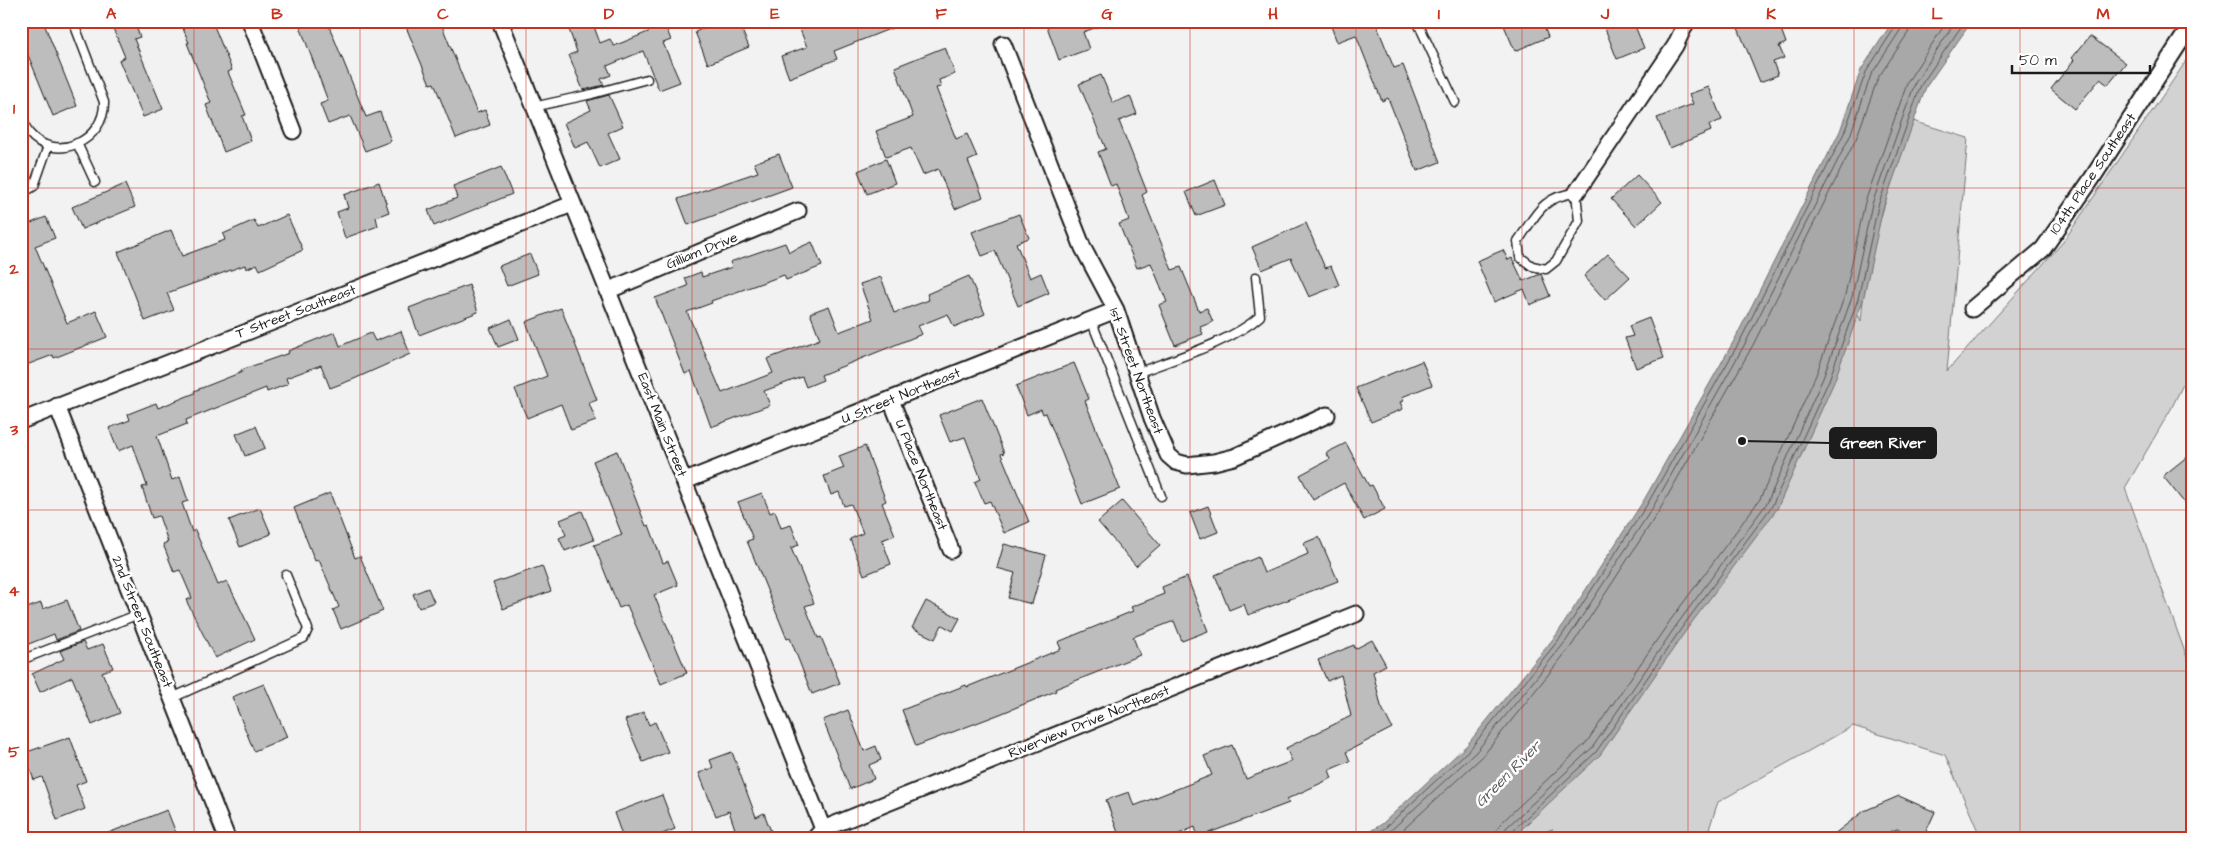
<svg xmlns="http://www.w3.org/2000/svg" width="2214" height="859" font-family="'Architects Daughter',sans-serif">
<rect width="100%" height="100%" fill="#f2f2f2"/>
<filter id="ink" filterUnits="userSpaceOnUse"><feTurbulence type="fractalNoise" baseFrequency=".02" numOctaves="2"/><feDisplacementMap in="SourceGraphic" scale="10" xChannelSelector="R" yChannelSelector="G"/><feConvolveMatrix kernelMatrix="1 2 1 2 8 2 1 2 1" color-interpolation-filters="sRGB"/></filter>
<g filter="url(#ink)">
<path fill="#d2d2d2" stroke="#777" d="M2193 51V364L2171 409 2125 488 2193 674V838H1981L1945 755 1853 726 1718 802 1706 838H1530L1553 829 1526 838H1451L1842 278 1861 321C1866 252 1890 186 1913 121L1968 138 1947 371 2063 242Z"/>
<path fill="#a8a8a8" stroke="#707070" d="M1893 21H1972L1926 87 1883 208 1863 300 1834 382 1777 509 1687 629 1600 755 1512 838H1359L1382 824 1467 745 1557 634 1644 500 1736 337 1840 131 1861 70Z"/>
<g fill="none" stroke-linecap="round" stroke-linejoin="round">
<path stroke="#545454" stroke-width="1" d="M1369 838 1385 828 1471 748 1561 637 1648 503 1741 339 1844 133 1866 72 1896 26 1897 21
M1381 838 1389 832 1476 752 1566 641 1653 507 1746 342 1850 136 1871 75 1901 29 1903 21
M1394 838 1482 757 1572 645 1659 511 1753 345 1856 139 1878 78 1908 33 1911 21
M1495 838 1497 829 1501 823 1586 743 1672 618 1760 499 1816 375 1845 295 1865 202 1908 81 1947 21
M1503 838 1506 828 1592 748 1678 623 1767 503 1823 378 1852 297 1872 204 1915 83 1956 21
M1509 838 1511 832 1596 752 1683 626 1772 506 1829 380 1858 299 1878 206 1921 85 1965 21"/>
</g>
<path fill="#bdbdbd" stroke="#1c1c1c" d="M21 21H43L77 106 53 116 21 38Z
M110 21H134L140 37 134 39 163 109 143 117 119 60 125 57Z
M180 21H212L232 70 228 72 246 115 242 116 251 141 224 152 206 105 211 103 187 43H189Z
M298 21H327L366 117 380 112 391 141 365 151 350 116 328 124 320 104 328 101Z
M421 21H440L477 113 485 110 490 125 456 138 434 83 430 84 406 27Z
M566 21H592L600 43 610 39 614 46 665 25 671 40 663 43 680 82 659 90 643 51 607 66 611 75 601 79 604 85 583 90 569 55 577 52Z
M720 21H738L749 47 708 64 695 32Z
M814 21H907V22L834 51 837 59 789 78 781 56 807 47 799 27Z
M1045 21H1109V23L1083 32 1089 49 1059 60Z
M1329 21H1388L1377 26 1394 68 1403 65 1440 162 1417 171 1388 98 1382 101 1356 35 1337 42Z
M1502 21H1542L1548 37 1515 51Z
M1616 21H1633L1644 48 1617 59 1604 26Z
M1744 21H1778L1786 43 1779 46 1784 58 1773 62 1778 75 1760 82 1738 28 1745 25Z
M2090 36 2126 63 2108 85 2100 79 2075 109 2051 89 2074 60 2072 58Z
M945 47 955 74 939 80 941 87 936 88 956 139 967 134 977 157 968 161 983 197 955 209 938 169 923 175 911 148 886 157 876 131 913 117 895 67Z
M1101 75 1113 103 1130 96 1137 114 1119 121 1147 192 1142 195 1172 270 1181 267 1199 311 1207 308 1213 322 1200 327 1203 334 1175 345 1159 305 1167 302 1151 263 1137 268 1119 224 1129 220 1116 184 1111 186 1098 152 1106 149 1079 84Z
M1709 87 1722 120 1709 125 1711 131 1670 148 1657 118 1693 104 1689 94Z
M609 95 623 126 608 133 620 159 600 168 588 142 575 148 564 123 591 110 587 101Z
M779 154 792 187 688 225 678 199 758 172 754 163Z
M886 159 895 183 867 194 858 171Z
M501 167 512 194 434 226 428 210 457 198 453 186Z
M1637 175 1662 202 1636 226 1611 199Z
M1215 180 1225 205 1196 216 1186 192Z
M379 182 389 212 376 217 378 226 345 238 337 212 348 208 344 195Z
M125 184 135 207 82 229 72 207Z
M21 213 26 225 46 217 55 238 35 246 67 323 96 311 107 337 54 358 53 355 21 367Z
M1019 214 1029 238 1016 243 1030 278 1041 273 1049 293 1018 306 995 251 982 256 972 232Z
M287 215 303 250 260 270 257 264 246 269 245 265 167 293 174 310 145 321 118 252 171 230 182 256 225 240 223 234 254 220 258 228Z
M1306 223 1325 268 1331 266 1339 285 1309 297 1291 258 1262 270 1252 247Z
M812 242 822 266 786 280 784 275 711 301 712 303 687 312 722 393 773 373 767 359 820 339 810 313 829 306 839 332 873 319 860 284 881 277 894 313 929 300 927 294 969 276 985 314 954 327 948 314 918 326 922 334 821 375 823 380 806 387 802 377 764 391 770 405 711 427 691 371 685 374 655 298 688 286 685 278 701 272 702 277 732 267 730 262 785 243 789 252Z
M1503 250 1508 260 1512 258 1523 281 1541 274 1550 296 1530 305 1524 289 1494 302 1477 261Z
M530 254 538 274 507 286 499 266Z
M1608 254 1630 277 1605 300 1584 276Z
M469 285 478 312 419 335 409 308Z
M561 308 597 400 589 403 596 421 571 430 561 404 527 418 515 389 547 376 526 322Z
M1649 318 1664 358 1636 368 1625 338 1633 336 1629 326Z
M511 319 519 339 498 347 490 328Z
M401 331 410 354 354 379 330 388 321 365 286 378 288 384 267 392 266 388 186 420 187 424 157 436 172 480 180 477 188 501 182 503 192 532 195 530 218 585 227 581 255 639 215 658 186 600 192 598 180 570 174 572 163 544 168 542 159 516 152 518 142 487 147 486 133 445 118 451 109 428 130 420 128 414 156 403 158 408 195 393 194 391 242 372 241 370 289 353 288 351 335 332 340 346 371 333 375 341Z
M1422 361 1432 385 1402 397 1404 401 1400 402 1403 409 1371 422 1356 388Z
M1074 363 1089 399 1085 401 1120 489 1082 504 1046 413 1043 414 1041 409 1027 415 1016 386Z
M982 398 1004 453 1001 454 1029 522 1004 533 990 501 984 503 975 482 981 479 965 437 950 442 939 415Z
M256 426 265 448 245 456 236 434Z
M1346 443 1369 486 1372 485 1385 509 1364 520 1344 483 1313 500 1300 475 1330 459 1326 453Z
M865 446 886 501 882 503 895 535 882 540 891 564 864 575 850 539 863 533 851 504 844 506 839 492 831 495 824 476 844 468 839 456Z
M617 451 646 526 649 525 663 563 668 561 678 585 654 595 687 673 661 684 627 605 619 608 594 545 622 535 593 461Z
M2193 452V514L2163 476Z
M330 493 355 558 360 556 383 611 341 629 333 610 339 607 319 560 315 561 294 508Z
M762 493 770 513 775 511 781 528 791 525 799 545 791 548 814 603 805 606 818 638 821 637 840 683 812 694 790 638 787 639 747 541 753 539 738 502Z
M1122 501 1160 545 1136 566 1098 522Z
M1208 506 1218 532 1200 539 1190 513Z
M260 508 271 534 240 547 229 520Z
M582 511 594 540 565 551 559 538 566 535 560 520Z
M1319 537 1338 581 1248 615 1244 604 1229 610 1215 575 1258 557 1264 573 1308 554 1304 543Z
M1004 544 1046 555 1032 604 1008 598 1015 573 997 568Z
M542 566 551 591 503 609 493 583Z
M1187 577 1208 631 1182 641 1174 621 1133 637 1140 655 1055 689 1056 691 1000 714 916 746 902 710 966 685 967 687 1061 649 1058 642 1133 611 1131 607 1164 594 1162 587Z
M428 588 434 602 419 608 413 594Z
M67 600 79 631 56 640 54 634 21 647V610L41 603 43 609Z
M926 601 960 618 953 631 942 625 935 639 912 628Z
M1372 640 1386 665 1373 672 1381 706 1392 728 1346 752 1350 761 1329 770 1332 778 1287 799 1289 803 1198 837 1195 827 1169 838H1120L1106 800 1129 792 1134 806 1212 775 1204 756 1232 745 1246 779 1292 761 1286 748 1351 716 1341 675 1327 681 1318 660 1354 645 1355 649Z
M83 642 87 650 103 644 113 668 102 672 120 713 92 725 72 677 40 692 32 674 64 659 60 651Z
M264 684 287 737 254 751 232 697Z
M848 710 864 751 876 746 881 760 869 765 874 779 850 789 823 720Z
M644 712 649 725 655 722 668 752 643 762 625 720Z
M70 737 86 781 76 785 85 809 57 820 42 777 34 780 24 753Z
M732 752 756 817 764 813 772 834 763 838H738L729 811 716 816 699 773 713 768 710 760Z
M662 795 675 829 652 838H623L614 813Z
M1899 796 1935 812 1923 838H1916L1897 829 1876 838H1829L1864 811Z
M167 810 178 838H98V837Z"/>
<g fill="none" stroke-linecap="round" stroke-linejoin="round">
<g stroke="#1c1c1c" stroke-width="11">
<path id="lane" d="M1417 21 1455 102
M533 107 592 94 647 79
M21 115C24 121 25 128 29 133 55 164 105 141 104 102L73 21
M77 143 95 182
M1576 193 1579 221 1556 261 1546 269 1532 266 1520 257 1518 241C1536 215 1542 196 1576 193Z
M21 194 34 186 48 146
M1091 320 1161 496
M1137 373C1173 359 1232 342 1260 316L1256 277
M21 660 139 614
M172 698 304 638 308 629 286 575"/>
</g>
<g stroke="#1c1c1c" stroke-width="19">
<path id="street" d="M250 21 293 131
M500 21 823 829
M1003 44 1083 248 1116 310 1152 418 1168 455 1176 462 1187 465 1214 462 1234 457 1327 415
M1576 193 1675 46 1687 21
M607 291 798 211
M1972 309 2043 249 2091 180 2193 22
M891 400 951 550
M57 406 227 838
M21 421 572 204
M685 481 1116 310
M815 838 823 829 1356 614"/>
</g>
<use href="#lane" stroke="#fff" stroke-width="8"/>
<use href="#street" stroke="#fff" stroke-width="15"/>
</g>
</g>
<path fill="none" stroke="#c8321e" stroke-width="1" stroke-opacity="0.55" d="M194 21V838M360 21V838M526 21V838M692 21V838M858 21V838M1024 21V838M1190 21V838M1356 21V838M1522 21V838M1688 21V838M1854 21V838M2020 21V838M21 188H2193M21 349H2193M21 510H2193M21 671H2193"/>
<g text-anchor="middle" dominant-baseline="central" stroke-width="5" stroke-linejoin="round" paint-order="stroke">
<g font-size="14" fill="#1c1c1c" stroke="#fff">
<text transform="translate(2093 174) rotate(-56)">104th Place Southeast</text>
<text transform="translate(702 251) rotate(-22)">Gilliam Drive</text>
<text transform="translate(296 312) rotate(-21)">T Street Southeast</text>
<text transform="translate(1136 371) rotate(70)">1st Street Northeast</text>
<text transform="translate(901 396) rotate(-22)">U Street Northeast</text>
<text transform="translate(662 425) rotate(68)">East Main Street</text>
<text transform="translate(921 475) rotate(68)">U Place Northeast</text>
<text transform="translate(142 622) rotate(68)">2nd Street Southeast</text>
<text transform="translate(1089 722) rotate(-22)">Riverview Drive Northeast</text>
</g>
<g font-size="15" font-style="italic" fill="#5b5b5b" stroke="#fff">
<text transform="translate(1508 774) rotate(-45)">Green River</text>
</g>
</g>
<path fill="none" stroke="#1c1c1c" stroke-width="2" d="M1742 441L1830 443"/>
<circle fill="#1c1c1c" stroke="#fff" stroke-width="2" cx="1742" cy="441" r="5"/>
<rect fill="#1c1c1c" stroke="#1c1c1c" stroke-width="2" x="1830" y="428" width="106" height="30" rx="5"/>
<g font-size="15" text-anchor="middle" font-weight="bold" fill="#fff">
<text x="1883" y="448">Green River</text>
</g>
<rect width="2214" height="859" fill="none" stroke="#fff" stroke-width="55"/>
<path d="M2012 65v8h138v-8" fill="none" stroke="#1c1c1c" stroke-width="2.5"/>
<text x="2019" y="65" font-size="15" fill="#1c1c1c" stroke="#ffffff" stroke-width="4" paint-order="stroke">50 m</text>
<rect x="28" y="28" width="2158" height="804" fill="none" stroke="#c8321e" stroke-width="2"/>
<g font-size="16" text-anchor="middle" font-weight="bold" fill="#c8321e">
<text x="111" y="19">A</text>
<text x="277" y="19">B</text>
<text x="443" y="19">C</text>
<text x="609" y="19">D</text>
<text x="775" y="19">E</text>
<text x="941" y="19">F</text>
<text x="1107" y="19">G</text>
<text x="1273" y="19">H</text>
<text x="1439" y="19">I</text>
<text x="1605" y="19">J</text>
<text x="1771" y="19">K</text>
<text x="1937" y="19">L</text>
<text x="2103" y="19">M</text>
<text x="14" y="114">1</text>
<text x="14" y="274">2</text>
<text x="14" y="435">3</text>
<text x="14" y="596">4</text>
<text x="14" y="757">5</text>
</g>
</svg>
